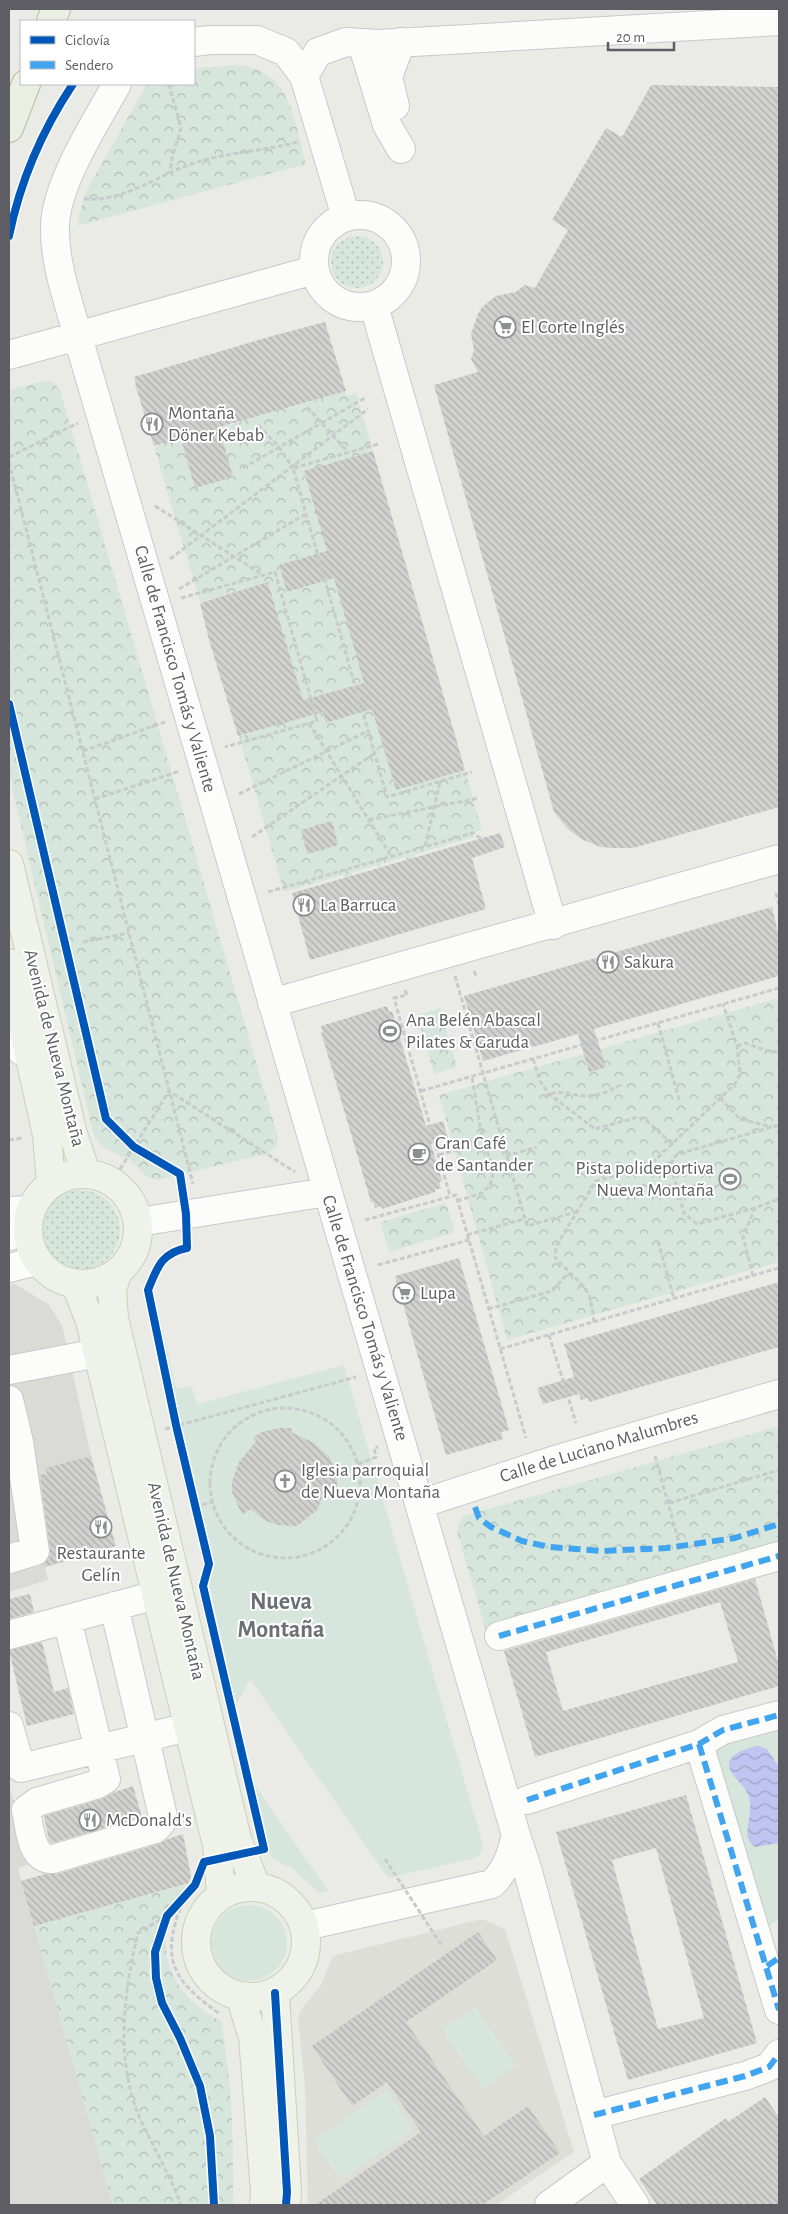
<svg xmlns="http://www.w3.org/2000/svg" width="788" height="2214" font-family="'Alegreya Sans',sans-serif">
<defs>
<pattern id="park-crowns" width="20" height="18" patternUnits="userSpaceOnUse" patternTransform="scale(1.25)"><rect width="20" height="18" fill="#d6e6dc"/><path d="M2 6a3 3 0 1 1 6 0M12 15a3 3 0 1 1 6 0" fill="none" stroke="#b1beb6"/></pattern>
<pattern id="garden-dots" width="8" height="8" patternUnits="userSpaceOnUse" patternTransform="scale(1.25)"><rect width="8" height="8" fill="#d6e6dc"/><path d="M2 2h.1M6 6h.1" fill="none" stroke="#b1beb6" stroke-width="1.8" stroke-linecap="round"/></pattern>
<pattern id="water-waves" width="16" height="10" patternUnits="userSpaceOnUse" patternTransform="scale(1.25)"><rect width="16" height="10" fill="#c0c4f0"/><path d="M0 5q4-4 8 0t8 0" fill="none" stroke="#9fa2c6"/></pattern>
<pattern id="building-back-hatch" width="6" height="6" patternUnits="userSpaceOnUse" patternTransform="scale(1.25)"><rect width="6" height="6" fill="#d1d2cf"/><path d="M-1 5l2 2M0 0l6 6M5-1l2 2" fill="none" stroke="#adaeac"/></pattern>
</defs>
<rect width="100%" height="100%" fill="#eaebe7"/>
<path fill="#dadbd7" d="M15 1284 48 1304 62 1325 91 1456 45 1468 65 1562 45 1567 48 1580 9 1592V1285Z
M9 1784 31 1864 18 1868 113 2205H9Z"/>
<path fill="#dcded7" d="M482 1919 505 1929 574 2152 496 2205H308L305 2088 298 2017 304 2005 320 1987 333 1956Z"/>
<path fill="#d6e6dc" d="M152 1284 176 1388 192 1387 197 1404 344 1365 483 1845 481 1853 475 1858 388 1878 250 1679 236 1706 209 1584 212 1566 171 1388Z
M779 1725V1920L765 1927 715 1751 727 1739Z
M253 1782 328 1891 318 1892 293 1869 271 1858Z
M211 1943a38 38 0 1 1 76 0a38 38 0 1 1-76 0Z
M475 2007 516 2065 483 2089 442 2030Z
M387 2090 414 2130 341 2180 313 2141Z"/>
<path fill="url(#park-crowns)" d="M241 65C249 67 257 68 263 72 293 88 298 135 306 164L77 226 84 195 147 84H194V68Z
M48 380 53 382 60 390 278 1137 276 1147 269 1153 158 1180 149 1178 129 1160 103 1147 94 1136 9 775V390Z
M345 391 346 396 356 393 373 451 351 457V459L304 471 322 533H325L327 541 324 543 396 790 442 775 443 777 465 770 482 830 473 833 474 837 414 855 415 857 407 860 405 857 381 864V867L378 868 377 865 352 873 353 876 344 878 343 875 284 892 239 737 261 730V728L307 716 269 583 200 602 154 447 223 425V427L248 419 250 416 251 418 276 411 284 406 285 409Z
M779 998V1262L507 1340 439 1095Z
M440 1008 457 1067 434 1074 417 1015Z
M446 1203 455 1232 389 1252 380 1222Z
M779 1426V1548L486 1631 457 1532 459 1523 464 1516Z
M187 1884C149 1937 163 1991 221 2021 232 2082 234 2143 233 2205H113L34 1926Z"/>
<path fill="url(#garden-dots)" d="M331 262a26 26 0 1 1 52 0a26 26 0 1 1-52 0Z
M40 1230a40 40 0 1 1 80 0a40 40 0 1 1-80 0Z"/>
<path fill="url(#water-waves)" d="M760 1746 767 1749 779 1767V1843L755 1847C740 1836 752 1819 750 1803 749 1789 739 1784 732 1773 720 1756 748 1747 760 1746Z"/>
<path fill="url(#building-back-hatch)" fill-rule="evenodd" d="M651 85 779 87V807L633 848H613L601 847 581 839 568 829 554 812 434 385 478 372 471 359 474 350 471 334 478 314 482 307 496 296 516 292 524 285 535 288 568 230 552 220 606 128 622 137Z
M325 322 346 391 219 427 233 477 195 488 181 439 154 446 135 384H136L134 377 265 338Z
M373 451 465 770 396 790 372 709 326 723 323 712 238 736 209 640 200 603 268 582 303 700 364 683 334 578 287 592 279 565 327 551 304 471Z
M332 821 338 845 307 854 301 830Z
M500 833 505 847 472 858 486 909 310 960 292 893Z
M772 907 779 937V976L594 1029 606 1067 589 1072 578 1034 483 1061 464 996Z
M387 1006 389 1012 392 1011 426 1126 443 1121 448 1138 431 1144 442 1181 439 1182 441 1188 435 1190V1192L382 1209 381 1206 375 1208 373 1202H371L321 1032H323L321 1026Z
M459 1258 509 1430 501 1432 503 1439 446 1455 395 1276Z
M779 1282V1347L589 1402 588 1398 581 1400 579 1394 543 1404 537 1388 574 1377 564 1344Z
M279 1428H292L291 1432 314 1443 330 1457 337 1479V1490L326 1489 317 1510 297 1526 277 1525 264 1520 250 1509 242 1515 232 1492V1481L239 1462 256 1441 253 1437 262 1432Z
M91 1456 116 1546 45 1567 44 1564 50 1556V1549L40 1475 47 1474 45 1468Z
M755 1579 779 1665V1686L535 1757 504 1651ZM720 1602 738 1662 563 1711 546 1652Z
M30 1594 34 1612 9 1619V1599Z
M42 1642 54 1692 68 1688 74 1714 27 1726 9 1650Z
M133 1786 142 1817 52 1843 49 1841 44 1816 102 1799 115 1792Z
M686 1795 757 2043 628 2080 556 1832ZM656 1848 704 2018 658 2029 612 1860Z
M183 1834 191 1876 189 1883 34 1926 21 1881 45 1874H57L159 1844 168 1839Z
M478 1932 497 1960 406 2022 484 2136 528 2106 560 2153 482 2205H315L421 2132 387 2082 352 2106 312 2046Z
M765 2097 779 2117V2205H657L639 2179 726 2118 728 2122Z"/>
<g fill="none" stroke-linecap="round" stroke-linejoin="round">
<g stroke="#c8c9c9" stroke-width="30">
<path id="minor" d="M194 42 210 40H257L286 52 304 76 346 217
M362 43 387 125 401 149
M304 76 318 52 346 42 378 44 779 21
M117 84C96 122 56 183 55 226 54 263 68 299 77 334L516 1835 527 1868 607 2163 635 2205
M395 106 388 77 401 42
M314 261a46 46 0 1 1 92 0a46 46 0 1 1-92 0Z
M374 306 553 925
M9 355 314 270
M272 1003 779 859
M9 1041 30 1057
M9 1211 30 1210
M139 1222 327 1192
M9 1236 26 1230
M9 1268 37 1261
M9 1370 98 1353
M9 1400 19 1442 35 1551 9 1559
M420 1504 552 1461 779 1394
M67 1619 106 1779 98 1784 37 1802 26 1810C30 1827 30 1860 53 1859L155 1829 161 1823 162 1812 114 1606
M9 1635 156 1595
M499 1636 779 1556
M9 1726 21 1768 188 1727
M699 1744 779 2010
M527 1800 699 1744 723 1730 779 1715
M305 1926 492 1884C507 1869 511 1855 516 1835
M594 2115 745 2076 769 2067 779 2054
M549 2205 607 2163"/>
</g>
<g stroke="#cbd0b8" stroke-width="30">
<path id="major" d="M9 864 73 1134 86 1173
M9 963 47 1135 51 1183
M28 1229a55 55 0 1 1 110 0a55 55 0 1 1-110 0Z
M117 1273 112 1290 114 1318 237 1839 256 1886
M76 1285 90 1321 217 1845 221 1895
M196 1942a55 55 0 1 1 110 0a55 55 0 1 1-110 0Z
M275 1993 287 2192 286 2205
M240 1996 253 2037 265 2191 264 2205"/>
</g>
<g stroke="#b7be99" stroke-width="30">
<path id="highway" d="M51 21 56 9
M9 128 26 84"/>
</g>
<path stroke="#c9cbcb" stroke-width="3" stroke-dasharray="5 2.5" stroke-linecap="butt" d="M169 84 181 128 172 158 170 172
M84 199C126 203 164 170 204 160 235 152 267 150 298 142
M307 407 348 452
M258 425 279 447 293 468
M378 444 293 468 306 514 387 797 472 772
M9 457 78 423
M9 462 193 1184
M243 468 365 398
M155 506 263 575
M170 559 368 409
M179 589 306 514
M181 598 275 572 317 721 225 747
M309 723 391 856
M83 751 165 722
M239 794 368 731
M95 799 180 771
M369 820 479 798
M252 837 375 753
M425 846 440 782
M268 892 473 833 493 847
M776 893 779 905
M83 942 129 933
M474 971 477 978
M455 976 527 1226 576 1212
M405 990 407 995 394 998 450 1196
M658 1023 680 1103
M590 1043 595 1058
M737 1046 745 1043 768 1051 779 1052
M533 1059 540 1081 549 1094 595 1129 638 1117 646 1120 672 1144
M421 1091 779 988
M544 1097C561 1087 572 1097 590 1096 602 1095 612 1089 623 1084
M720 1098 740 1119 772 1127
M9 1140 23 1138
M439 1155 468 1146 483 1136
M506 1156 537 1147
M112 1182 169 1091 295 1172
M457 1201 482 1193 490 1185 493 1175 492 1166 480 1126 472 1077
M755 1208 697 1224 684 1213 671 1167 673 1158 678 1154 779 1125
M365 1220 456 1195 526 1438
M467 1235 524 1219
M658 1241 674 1299
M378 1265 469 1240
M753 1276 743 1237 755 1208 779 1199
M488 1309 552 1291 568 1273
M594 1322C593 1314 592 1306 590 1299 587 1285 564 1269 555 1257L556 1246 596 1181 639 1169 654 1161 735 1084 740 1074 737 1046 723 1004
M549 1335 576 1423
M500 1349 779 1268
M210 1483a75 75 0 1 1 150 0a75 75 0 1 1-150 0Z
M165 1429 356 1377
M655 1456 680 1546
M358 1464 376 1457 374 1448 378 1447
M669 1503 779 1470
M195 1507 212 1502
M186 1894C161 1952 166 1977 219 2013
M167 1916 138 1933C124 1990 115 2060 139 2116 152 2146 170 2174 181 2205"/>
<use href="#minor" stroke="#fcfcfb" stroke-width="28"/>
<use href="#major" stroke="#eef2e9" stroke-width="28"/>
<use href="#highway" stroke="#ebeee3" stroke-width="28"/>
<path stroke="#c9cbcb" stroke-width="3" stroke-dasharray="5 2.5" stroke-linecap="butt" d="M385 1859 442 1946"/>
<path stroke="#40a5ee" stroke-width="6" stroke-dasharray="12 6" stroke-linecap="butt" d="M475 1507 479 1518 491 1527 522 1541 550 1547 602 1551 667 1548 735 1538 779 1524
M499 1636 779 1556
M699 1744 779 2010
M527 1800 699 1744 723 1730 779 1715
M767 1966 779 1958
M594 2115 745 2076 769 2067 779 2054"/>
<g stroke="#fff" stroke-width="11">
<path id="cycleway" d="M9 236C20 182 43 129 73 84
M9 704 106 1119 134 1147 180 1174 186 1214 187 1248C161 1253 157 1268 148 1290L176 1425 209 1564 203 1586 264 1849 204 1862 195 1885 167 1916 155 1952 156 1978 162 2003 180 2038 200 2086 210 2136 214 2205
M275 1993 287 2192 286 2205"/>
</g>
<use href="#cycleway" stroke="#0057b8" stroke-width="8"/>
</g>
<defs>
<g id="supermarket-ring" transform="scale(1.125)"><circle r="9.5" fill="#fff" stroke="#8e8f91" stroke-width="1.5"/><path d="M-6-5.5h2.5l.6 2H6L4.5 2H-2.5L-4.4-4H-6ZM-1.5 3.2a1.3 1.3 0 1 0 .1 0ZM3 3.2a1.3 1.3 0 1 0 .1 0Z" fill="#8e8f91"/></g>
<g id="restaurant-ring" transform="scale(1.125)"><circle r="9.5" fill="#fff" stroke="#8e8f91" stroke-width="1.5"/><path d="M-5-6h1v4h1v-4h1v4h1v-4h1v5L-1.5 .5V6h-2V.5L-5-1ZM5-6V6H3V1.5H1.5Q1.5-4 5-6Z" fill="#8e8f91"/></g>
<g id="stadium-ring" transform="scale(1.125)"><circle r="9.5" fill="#fff" stroke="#8e8f91" stroke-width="1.5"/><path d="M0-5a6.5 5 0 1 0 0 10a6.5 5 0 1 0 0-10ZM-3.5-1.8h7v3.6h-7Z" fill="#8e8f91"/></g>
<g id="cafe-ring" transform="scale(1.125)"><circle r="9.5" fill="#fff" stroke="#8e8f91" stroke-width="1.5"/><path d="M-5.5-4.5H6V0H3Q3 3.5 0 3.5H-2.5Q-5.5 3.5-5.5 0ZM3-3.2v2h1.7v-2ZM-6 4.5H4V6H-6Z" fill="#8e8f91"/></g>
<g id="church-ring" transform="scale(1.125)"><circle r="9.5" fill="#fff" stroke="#8e8f91" stroke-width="1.5"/><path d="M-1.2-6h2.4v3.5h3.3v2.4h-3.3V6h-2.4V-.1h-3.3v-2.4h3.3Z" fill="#8e8f91"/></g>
</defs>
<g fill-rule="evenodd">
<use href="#supermarket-ring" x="505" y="327"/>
<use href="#restaurant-ring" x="152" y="424"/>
<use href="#restaurant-ring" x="304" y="905"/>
<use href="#restaurant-ring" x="608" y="962"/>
<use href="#stadium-ring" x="390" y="1031"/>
<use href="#cafe-ring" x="419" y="1154"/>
<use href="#stadium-ring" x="730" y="1179"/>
<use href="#supermarket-ring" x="404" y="1293"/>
<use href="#church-ring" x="285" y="1481"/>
<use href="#restaurant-ring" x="101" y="1527"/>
<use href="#restaurant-ring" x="90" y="1820"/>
</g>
<g text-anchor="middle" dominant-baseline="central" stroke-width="4" stroke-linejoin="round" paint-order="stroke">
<g font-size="19" fill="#5d5d63" stroke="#fff" text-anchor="start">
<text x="521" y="327">El Corte Inglés</text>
<text x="168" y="413">Montaña<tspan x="168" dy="22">Döner Kebab</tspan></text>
<text x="320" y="905">La Barruca</text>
<text x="624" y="962">Sakura</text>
<text x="406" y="1020">Ana Belén Abascal<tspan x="406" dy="22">Pilates &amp; Garuda</tspan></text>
<text x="435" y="1143">Gran Café<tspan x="435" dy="22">de Santander</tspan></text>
<text x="714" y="1168" text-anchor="end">Pista polideportiva<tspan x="714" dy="22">Nueva Montaña</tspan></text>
<text x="420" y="1293">Lupa</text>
<text x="301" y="1470">Iglesia parroquial<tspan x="301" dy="22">de Nueva Montaña</tspan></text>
<text x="101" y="1553" text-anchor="middle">Restaurante<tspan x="101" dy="22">Gelín</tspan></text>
<text x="106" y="1820">McDonald's</text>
</g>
<g font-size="19" fill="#5d5d63" stroke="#fff">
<text transform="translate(175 669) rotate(74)">Calle de Francisco Tomás y Valiente</text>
<text transform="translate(54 1048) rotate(76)">Avenida de Nueva Montaña</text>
<text transform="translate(365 1318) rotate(73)">Calle de Francisco Tomás y Valiente</text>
<text transform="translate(599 1447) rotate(-17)">Calle de Luciano Malumbres</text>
<text transform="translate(176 1581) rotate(77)">Avenida de Nueva Montaña</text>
</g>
<g font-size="24" font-weight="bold" fill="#6e6e75" stroke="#fff">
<text x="281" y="1602">Nueva<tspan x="281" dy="28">Montaña</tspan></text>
</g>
</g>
<rect width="788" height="2214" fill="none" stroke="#5d5d63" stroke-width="20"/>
<rect x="20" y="20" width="175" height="65" fill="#ffffff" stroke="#bebec1"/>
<rect x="30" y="36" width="25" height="8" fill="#0057b8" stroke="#bebec1"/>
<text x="65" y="45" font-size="15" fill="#5d5d63">Ciclovía</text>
<rect x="30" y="61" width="25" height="8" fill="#40a5ee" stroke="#bebec1"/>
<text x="65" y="70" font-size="15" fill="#5d5d63">Sendero</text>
<path d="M608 42v8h66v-8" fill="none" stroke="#5d5d63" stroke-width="2.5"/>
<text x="616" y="42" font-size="15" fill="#5d5d63" stroke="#ffffff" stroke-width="4" paint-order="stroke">20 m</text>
</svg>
